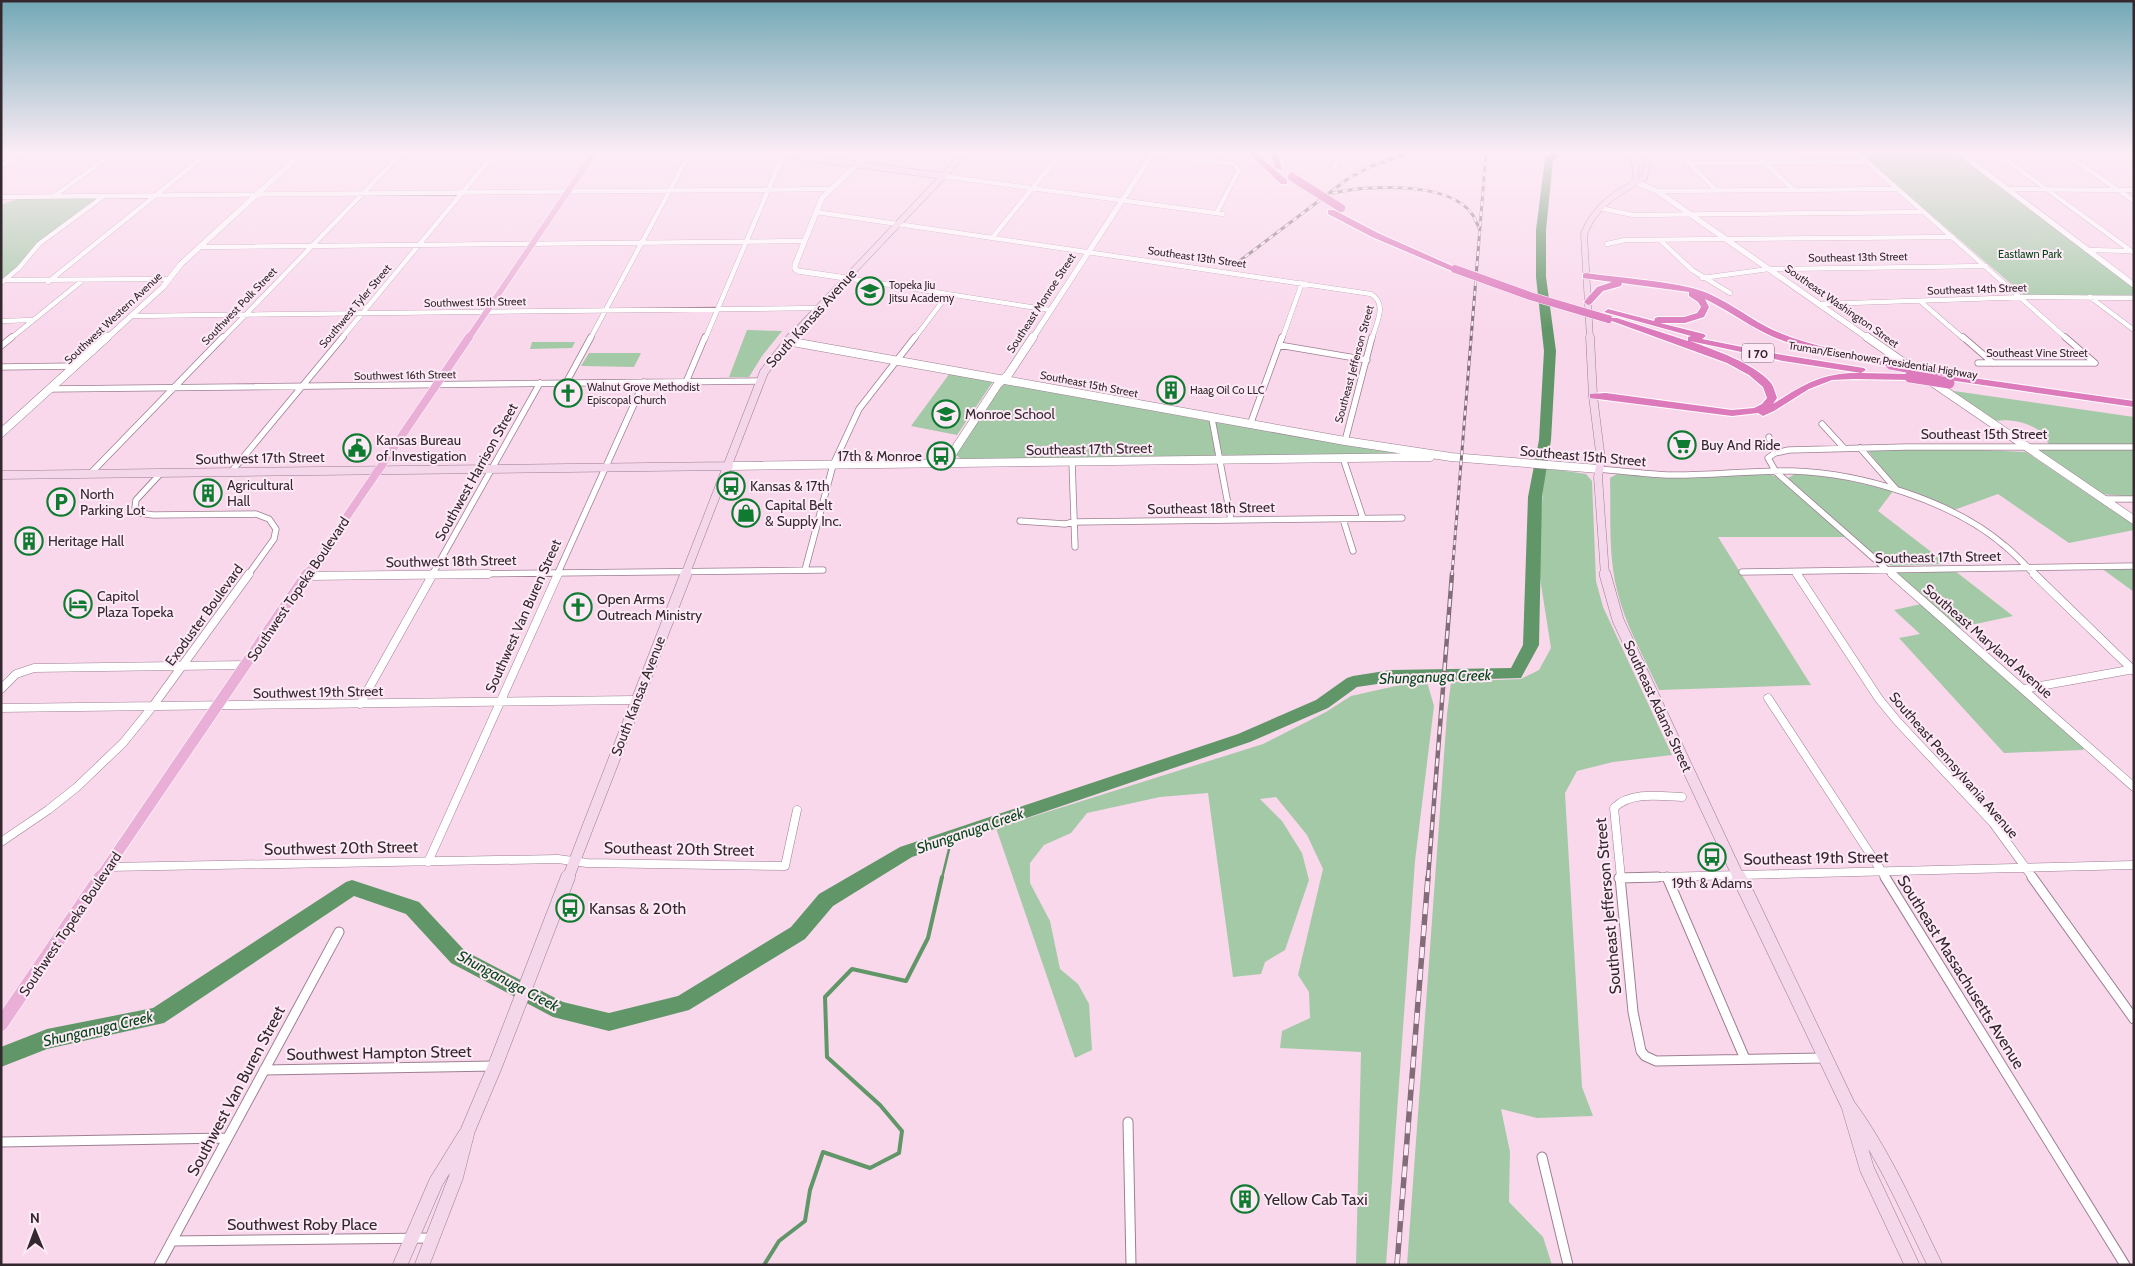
<svg xmlns="http://www.w3.org/2000/svg" width="2135" height="1266" font-family="Cabin,sans-serif">
<rect width="100%" height="100%" fill="#f9d8ec"/>
<path fill="#a4c9a7" d="M1859 153H1958L2134 288V295H2024Z
M100 197 41 240 29 252 18 267 1 280V205L20 198Z
M747 330 782 331 762 356 749 377H729Z
M532 342H575L572 348 530 349Z
M589 353H641L634 367 581 366Z
M950 373 994 380 957 435 911 426Z
M1004 382 1208 421 1391 450 1395 452 1394 454 962 460 955 454 1001 384Z
M1947 390 2134 417V445L2049 444C2045 439 2041 431 2035 428 2023 421 2008 419 1994 421Z
M1871 449 1983 450 2026 452 2134 525V530L2069 543 1998 494 1954 510 1897 487 1868 451Z
M2037 450H2134V497L2101 494Z
M1545 468 1586 474 1592 481 1596 581 1603 607 1672 755 1613 762 1577 771 1565 793 1582 1087 1593 1116 1537 1118 1501 1109 1510 1152 1509 1202 1543 1237 1552 1265H1407L1447 714 1451 682 1521 679 1539 670 1551 648 1540 578 1538 550Z
M1617 474 1659 477 1768 474 1775 476 1846 537H1718L1811 685 1659 690C1644 657 1625 625 1617 590 1608 555 1611 514 1610 478Z
M1795 474 1829 476 1893 491 1878 511 1947 564 1893 566 1878 562 1788 478Z
M2101 568H2134V592Z
M1955 571 2013 616 1957 628 1897 575 1898 573Z
M1921 604 2084 747 2083 750 2004 753 1899 638 1920 634 1894 610Z
M1427 682 1434 706 1415 861 1386 1265H1356L1361 1052 1280 1048 1282 1031 1310 1018 1309 992 1298 975 1323 869 1307 835 1276 797 1260 799 1282 821 1302 853 1309 880 1285 950 1265 962 1261 974 1233 977 1208 793 1160 797 1087 813 1071 833 1044 845 1030 863V883L1050 921 1060 969 1078 984 1089 1004 1092 1050 1075 1058 996 828 1263 744 1326 712 1351 696 1409 683Z"/>
<g fill="none" stroke-linecap="round" stroke-linejoin="round">
<path stroke="#619668" stroke-width="2.5" d="M942 878 952 837"/>
<path stroke="#619668" stroke-width="4" d="M764 1265 779 1241 805 1221 810 1190 823 1152 870 1168 899 1153 902 1131 880 1105 827 1057 825 997 852 969 906 981 928 938 942 877"/>
<path fill="#619668" fill-rule="evenodd" d="M1551 153H1560L1553 160 1546 230V277L1556 351 1551 440 1542 497 1539 645 1521 678 1391 682 1357 687 1328 708 1250 742 912 857 833 906 805 939 689 1010 609 1031 553 1017 451 963 406 914 354 896 164 1023 47 1049 1 1067V1047L47 1029 153 1008 346 882 352 880 419 902 465 951 563 1002 609 1013 678 996 791 927 819 894 900 847 1238 734 1316 700 1347 678 1353 676 1391 670 1511 668 1523 645 1528 497 1539 440 1544 351 1536 277V230L1545 159Z"/>
<g stroke="#9d7f92" stroke-width="5">
<path id="minor-far3" d="M1146 153 1233 164 1239 170 1217 212
M1679 153 1716 190
M1754 153 1794 190
M1857 153 2067 339
M1997 153 2134 253
M2064 153 2134 201
M2132 153 2134 154
M1688 163 1866 162
M1 166 20 153
M1334 168 1340 153
M943 176 1223 214
M2007 189 2134 190
M1657 191 1898 189
M54 196 114 153
M1 197 829 189
M1600 208 1633 215 1924 212
M816 212 1371 294C1388 304 1376 323 1372 339
M992 238 1061 153
M1660 240 1692 270 1730 293
M1607 244 1625 240 1953 237
M200 247 804 241
M2087 250 2132 251
M846 278 1050 310
M1702 278 1769 269 1986 266
M5 280 170 279
M48 282 208 153
M1 283 19 268 39 244 104 196
M2090 297 2134 330
M1920 301 1964 339
M1820 304 2029 297 2134 298
M131 316 818 308
M1 321 33 320
M10 339 83 280
M222 339 402 153
M341 339 495 153
M590 339 690 153
M705 339 784 153
M914 339 948 294
M1282 339 1302 283"/>
</g>
<g stroke="#9d7f92" stroke-width="7">
<path id="minor-far2" d="M1963 337 1993 363
M2065 337 2095 363
M1279 345 1367 360
M1 346 12 337
M1978 363H2095
M1 367 76 366
M686 382 705 337
M566 383 591 337
M50 389 760 381
M1212 419 1231 520
M1822 424 1844 448
M1250 425 1282 337
M1769 437 1775 453
M1345 441 1372 337
M1860 448 1896 489
M1343 458 1363 518
M1072 461 1075 547
M1599 469C1622 471 1645 474 1667 475 1709 476 1751 470 1793 471 1861 473 1953 501 2005 546 2016 555 2025 565 2035 575
M231 472 343 337
M161 473 136 500 135 508 140 513 153 515 256 514 269 519 276 529 274 539 248 575
M90 474 223 337
M2103 499H2134
M1343 519 1353 551
M1020 521 1065 524 1074 522 1402 518
M805 570 833 465 859 409 915 337
M1742 572 2134 566
M1796 572 1798 575
M381 575 823 570
M432 575 540 383
M557 575 644 382
M1893 575 1776 472 1768 458 1775 453 1789 450 1906 447H2134"/>
</g>
<g stroke="#9d7f92" stroke-width="9">
<path id="minor-far1" d="M1797 574 1879 699 1898 722 1993 823 2033 878
M1892 574 2134 787
M2034 574 2134 671
M306 576 488 574
M1 689 16 674 34 668 246 665
M2024 689 2134 669
M1768 698 1886 878
M360 704 433 574
M1 708 636 700
M1 842 48 810 77 787 123 743 153 706 249 574
M428 862 558 574
M108 867 558 859 587 863 785 866 797 810
M1619 878 2134 865
M1621 878 1614 808C1630 791 1661 796 1682 797"/>
</g>
<g stroke="#9d7f92" stroke-width="11">
<path id="minor" d="M1620 877 1633 1012 1641 1051 1645 1056 1656 1061 1825 1058
M1667 877 1745 1059
M1885 877 2125 1265
M2032 877 2134 1019
M1619 878 1658 877
M264 1070 495 1066
M1128 1122 1131 1265
M1 1142 227 1138
M1542 1157 1568 1265
M172 1241 432 1238
M159 1265 339 932"/>
</g>
<g stroke="#9d7f92" stroke-width="6">
<path id="tertiary-far1" d="M1960 153 2134 285
M1635 182 1657 191 1869 339
M846 278 798 271 795 269V265L822 198 869 153
M106 339 163 287 181 264 302 153
M1032 339 1153 153"/>
</g>
<g stroke="#9d7f92" stroke-width="9">
<path id="tertiary" d="M1867 337 1910 367
M787 341 1345 441 1451 457 1599 469
M1929 380 2134 520
M1 433 107 337
M946 463 998 384 1008 375 1033 337
M729 466 1430 457"/>
</g>
<g stroke="#9d7f92" stroke-width="7">
<path id="secondary-far3" d="M771 153 943 176
M1633 153 1636 169 1635 182
M789 339 965 153
M1590 339 1584 234C1594 206 1619 191 1644 178L1647 167 1643 153"/>
</g>
<g stroke="#9d7f92" stroke-width="9">
<path id="secondary-far2" d="M1590 337 1593 396 1601 460 1598 477 1605 575
M1 475 729 466
M685 575 764 372 791 337"/>
</g>
<g stroke="#9d7f92" stroke-width="12">
<path id="secondary-far1" d="M1605 574 1618 620 1739 878
M568 878 686 574"/>
</g>
<g stroke="#9d7f92" stroke-width="15">
<path id="secondary" d="M1739 877 1848 1105C1884 1154 1908 1210 1935 1265
M1849 1108 1867 1169 1912 1265
M400 1265 436 1182 465 1135
M422 1265 456 1177 468 1130 495 1066 568 877"/>
</g>
<g stroke="#fff" stroke-width="7">
<path id="primary-far3" d="M468 339 594 153"/>
</g>
<g stroke="#fff" stroke-width="9">
<path id="primary-far2" d="M307 575 469 337"/>
</g>
<g stroke="#fff" stroke-width="12">
<path id="primary-far1" d="M100 878 307 574"/>
</g>
<g stroke="#fff" stroke-width="15">
<path id="primary" d="M1 1024 101 877"/>
</g>
<g stroke="#fff" stroke-width="2">
<path id="motorway" d="M1248 153H1256L1287 180V184H1281Z
M1270 153H1278L1282 170 1275 168Z
M1328 210H1334L1378 233 1459 269 1452 271 1372 237 1328 214Z
M1586 273C1620 278 1659 280 1692 288 1721 295 1746 317 1773 330 1812 348 1853 352 1894 362L1896 364 1891 367C1849 359 1804 352 1765 333 1745 323 1726 309 1705 299L1709 307 1704 317 1685 323H1660L1704 334 1706 336 1702 339 1783 355 1864 368 1866 370 1861 373 1910 374 1915 377 1910 380 1854 379 1832 380 1809 389 1774 411 1763 416 1758 413 1732 416 1590 398V394L1606 393 1732 410 1754 408 1762 404 1767 398 1763 387 1749 375 1727 363 1609 320 1611 318H1617L1688 341V337L1691 336 1604 312 1608 309 1654 321 1655 318 1658 317H1684L1697 313 1701 307 1698 302 1689 296V292L1622 283 1621 286 1603 291 1591 304 1588 305 1584 302 1597 287 1612 282 1583 278V274ZM1690 341 1783 361 1861 373C1823 372 1804 384 1773 404L1777 398C1775 393 1774 387 1771 383 1754 363 1714 350 1690 341Z
M1938 373 2134 401V407L1935 378 1933 376Z"/>
</g>
<use href="#minor-far3" stroke="#fff" stroke-width="4.5"/>
<use href="#minor-far2" stroke="#fff" stroke-width="5.5"/>
<use href="#minor-far1" stroke="#fff" stroke-width="8"/>
<use href="#minor" stroke="#fff" stroke-width="9"/>
<use href="#tertiary-far1" stroke="#fff" stroke-width="5.5"/>
<use href="#tertiary" stroke="#fff" stroke-width="8"/>
<use href="#secondary-far3" stroke="#f4d7eb" stroke-width="6"/>
<use href="#secondary-far2" stroke="#f4d7eb" stroke-width="8"/>
<use href="#secondary-far1" stroke="#f4d7eb" stroke-width="11"/>
<use href="#secondary" stroke="#f4d7eb" stroke-width="14"/>
<use href="#primary-far3" stroke="#eaafd7" stroke-width="6"/>
<use href="#primary-far2" stroke="#eaafd7" stroke-width="8"/>
<use href="#primary-far1" stroke="#eaafd7" stroke-width="11"/>
<use href="#primary" stroke="#eaafd7" stroke-width="14"/>
<use href="#motorway" fill="#dc7abc" fill-rule="evenodd"/>
<g stroke="#816c78" stroke-width="3">
<path id="rail-far2" d="M1333 193C1367 185 1449 181 1472 214 1475 218 1477 224 1479 228
M1237 263 1349 178 1372 166 1409 153
M1452 575 1486 153"/>
</g>
<g stroke="#816c78" stroke-width="4.5">
<path id="rail-far1" d="M1428 878 1452 574"/>
</g>
<g stroke="#816c78" stroke-width="5.5">
<path id="rail" d="M1397 1265 1428 877"/>
</g>
<use href="#rail-far2" stroke="#feeaf6" stroke-width="2" stroke-dasharray="5" stroke-linecap="butt"/>
<use href="#rail-far1" stroke="#feeaf6" stroke-width="2.5" stroke-dasharray="8" stroke-linecap="butt"/>
<use href="#rail" stroke="#feeaf6" stroke-width="4" stroke-dasharray="11" stroke-linecap="butt"/>
<g stroke="#fff" stroke-width="9" stroke-linecap="butt">
<path id="motorway-bridge-far1" d="M1292 177 1341 208
M1455 269 1530 296 1608 319"/>
</g>
<g stroke="#fff" stroke-width="12" stroke-linecap="butt">
<path id="motorway-bridge" d="M1891 364 1934 372
M1910 377 1949 383"/>
</g>
<use href="#motorway-bridge-far1" stroke="#dc7abc" stroke-width="8"/>
<use href="#motorway-bridge" stroke="#dc7abc" stroke-width="11"/>
</g>
<linearGradient id="sky" x2="0" y2="1"><stop stop-color="#72a8b5"/><stop offset="0.46" stop-color="#fcedf6"/><stop offset="1" stop-color="#fcedf6" stop-opacity="0"/></linearGradient>
<rect width="2135" height="330" fill="url(#sky)"/>
<defs>
<g id="school-ring" transform="scale(1.4375)"><circle r="9.5" fill="#feeaf6" stroke="#0f7b30" stroke-width="1.5"/><path d="M0-5L7-2L0 1L-7-2ZM-4 1L0 2.5L4 1V4Q0 6-4 4Z" fill="#0f7b30"/></g>
<g id="building-ring" transform="scale(1.4375)"><circle r="9.5" fill="#feeaf6" stroke="#0f7b30" stroke-width="1.5"/><path d="M-4-6H4V6H1V3H-1V6H-4ZM-2.5-4.3h1.7v1.8h-1.7ZM.8-4.3h1.7v1.8H.8ZM-2.5-1h1.7V.8h-1.7ZM.8-1h1.7V.8H.8Z" fill="#0f7b30"/></g>
<g id="church-ring" transform="scale(1.4375)"><circle r="9.5" fill="#feeaf6" stroke="#0f7b30" stroke-width="1.5"/><path d="M-1.2-6h2.4v3.5h3.3v2.4h-3.3V6h-2.4V-.1h-3.3v-2.4h3.3Z" fill="#0f7b30"/></g>
<g id="supermarket-ring" transform="scale(1.4375)"><circle r="9.5" fill="#feeaf6" stroke="#0f7b30" stroke-width="1.5"/><path d="M-6-5.5h2.5l.6 2H6L4.5 2H-2.5L-4.4-4H-6ZM-1.5 3.2a1.3 1.3 0 1 0 .1 0ZM3 3.2a1.3 1.3 0 1 0 .1 0Z" fill="#0f7b30"/></g>
<g id="civic-ring" transform="scale(1.4375)"><circle r="9.5" fill="#feeaf6" stroke="#0f7b30" stroke-width="1.5"/><path d="M-.6-6.5H3V-4.5H.6V-3L4-1V1h2V6H-6V1h2V-1L-.6-3ZM-1.2 2.5V6h2.4V2.5Z" fill="#0f7b30"/></g>
<g id="bus-ring" transform="scale(1.4375)"><circle r="9.5" fill="#feeaf6" stroke="#0f7b30" stroke-width="1.5"/><path d="M-5-6H5V4H4V6H2V4H-2V6H-4V4H-5ZM-3.5-4V0h7V-4ZM-3.5 1.2v1.5H-2V1.2ZM2 1.2v1.5H3.5V1.2Z" fill="#0f7b30"/></g>
<g id="parking-ring" transform="scale(1.4375)"><circle r="9.5" fill="#feeaf6" stroke="#0f7b30" stroke-width="1.5"/><path d="M-3.5-5.5H1a3.5 3.5 0 0 1 0 7H-1V5.5H-3.5ZM-1-3.4V-.6H.8a1.4 1.4 0 0 0 0-2.8Z" fill="#0f7b30"/></g>
<g id="shop-ring" transform="scale(1.4375)"><circle r="9.5" fill="#feeaf6" stroke="#0f7b30" stroke-width="1.5"/><path d="M-5-2.5h2.3a2.7 3.5 0 0 1 5.4 0H5L5.5 6h-11ZM-1.5-2.5h3a1.5 2.3 0 0 0-3 0Z" fill="#0f7b30"/></g>
<g id="hotel-ring" transform="scale(1.4375)"><circle r="9.5" fill="#feeaf6" stroke="#0f7b30" stroke-width="1.5"/><path d="M-6-4.5h1.5V1H6V5H4.5V3h-9V5H-6ZM-4 0a1.8 1.8 0 1 1 3.6 0ZM.5 0V-2.5h3Q6-2.5 6 0Z" fill="#0f7b30"/></g>
</defs>
<g fill-rule="evenodd">
<use href="#school-ring" x="870" y="291"/>
<use href="#building-ring" x="1171" y="390"/>
<use href="#church-ring" x="568" y="393"/>
<use href="#school-ring" x="946" y="414"/>
<use href="#supermarket-ring" x="1682" y="445"/>
<use href="#civic-ring" x="357" y="448"/>
<use href="#bus-ring" x="941" y="456"/>
<use href="#bus-ring" x="731" y="486"/>
<use href="#building-ring" x="208" y="493"/>
<use href="#parking-ring" x="61" y="502"/>
<use href="#shop-ring" x="746" y="513"/>
<use href="#building-ring" x="29" y="541"/>
<use href="#hotel-ring" x="78" y="604"/>
<use href="#church-ring" x="578" y="607"/>
<use href="#bus-ring" x="1712" y="857"/>
<use href="#bus-ring" x="570" y="908"/>
<use href="#building-ring" x="1245" y="1199"/>
</g>
<g text-anchor="middle" dominant-baseline="central" stroke-width="4" stroke-linejoin="round" paint-order="stroke">
<g font-size="11" fill="#074619" stroke="#feeaf6">
<text x="2030" y="254">Eastlawn Park</text>
</g>
<g font-size="11" fill="#34282f" stroke="#feeaf6">
<text transform="translate(1197 257) rotate(8)">Southeast 13th Street</text>
<text transform="translate(1858 257) rotate(-1)">Southeast 13th Street</text>
<text transform="translate(1977 289) rotate(-2)">Southeast 14th Street</text>
<text transform="translate(475 302) rotate(-1)">Southwest 15th Street</text>
<text transform="translate(1041 303) rotate(-57)">Southeast Monroe Street</text>
<text transform="translate(239 306) rotate(-46)">Southwest Polk Street</text>
<text transform="translate(355 306) rotate(-50)">Southwest Tyler Street</text>
<text transform="translate(1842 306) rotate(35)">Southeast Washington Street</text>
<text transform="translate(113 318) rotate(-43)">Southwest Western Avenue</text>
<text x="2037" y="353">Southeast Vine Street</text>
<text transform="translate(1883 360) rotate(9)">Truman/Eisenhower Presidential Highway</text>
<text transform="translate(1354 364) rotate(-75)">Southeast Jefferson Street</text>
<text transform="translate(405 375) rotate(-1)">Southwest 16th Street</text>
<text transform="translate(1089 384) rotate(11)">Southeast 15th Street</text>
</g>
<g font-size="11" fill="#34282f" stroke="#feeaf6" text-anchor="start">
<text x="889" y="285">Topeka Jiu<tspan x="889" dy="13">Jitsu Academy</tspan></text>
<text x="587" y="387">Walnut Grove Methodist<tspan x="587" dy="13">Episcopal Church</tspan></text>
<text x="1190" y="390">Haag Oil Co LLC</text>
</g>
<rect fill="#feeaf6" stroke="#71626b" stroke-width="1" x="1742" y="343.5" width="32" height="19" rx="4"/>
<g font-size="12" font-weight="bold" fill="#34282f">
<text x="1758" y="353">I 70</text>
</g>
<g font-size="14" fill="#34282f" stroke="#feeaf6">
<text transform="translate(811 318) rotate(-48)">South Kansas Avenue</text>
<text x="1984" y="434">Southeast 15th Street</text>
<text transform="translate(1089 449) rotate(-1)">Southeast 17th Street</text>
<text transform="translate(1583 456) rotate(5)">Southeast 15th Street</text>
<text transform="translate(260 458) rotate(-1)">Southwest 17th Street</text>
<text transform="translate(476 472) rotate(-61)">Southwest Harrison Street</text>
<text transform="translate(1211 508) rotate(-1)">Southeast 18th Street</text>
<text transform="translate(1938 557) rotate(-1)">Southeast 17th Street</text>
<text transform="translate(451 561) rotate(-1)">Southwest 18th Street</text>
<text transform="translate(298 589) rotate(-56)">Southwest Topeka Boulevard</text>
<text transform="translate(204 615) rotate(-54)">Exoduster Boulevard</text>
<text transform="translate(523 616) rotate(-66)">Southwest Van Buren Street</text>
<text transform="translate(1988 641) rotate(41)">Southeast Maryland Avenue</text>
<text transform="translate(318 692) rotate(-1)">Southwest 19th Street</text>
<text transform="translate(638 696) rotate(-69)">South Kansas Avenue</text>
<text transform="translate(1658 706) rotate(65)">Southeast Adams Street</text>
<text transform="translate(1954 765) rotate(49)">Southeast Pennsylvania Avenue</text>
<text transform="translate(70 924) rotate(-56)">Southwest Topeka Boulevard</text>
</g>
<g font-size="14" fill="#34282f" stroke="#feeaf6" text-anchor="start">
<text x="965" y="414">Monroe School</text>
<text x="376" y="440">Kansas Bureau<tspan x="376" dy="16">of Investigation</tspan></text>
<text x="1701" y="445">Buy And Ride</text>
<text x="922" y="456" text-anchor="end">17th &amp; Monroe</text>
<text x="227" y="485">Agricultural<tspan x="227" dy="16">Hall</tspan></text>
<text x="750" y="486">Kansas &amp; 17th</text>
<text x="80" y="494">North<tspan x="80" dy="16">Parking Lot</tspan></text>
<text x="765" y="505">Capital Belt<tspan x="765" dy="16">&amp; Supply Inc.</tspan></text>
<text x="48" y="541">Heritage Hall</text>
<text x="97" y="596">Capitol<tspan x="97" dy="16">Plaza Topeka</tspan></text>
<text x="597" y="599">Open Arms<tspan x="597" dy="16">Outreach Ministry</tspan></text>
<text x="1712" y="883" text-anchor="middle">19th &amp; Adams</text>
</g>
<g font-size="15" font-style="italic" fill="#054518" stroke="#feeaf6">
<text transform="translate(1435 677) rotate(-2)">Shunganuga Creek</text>
<text transform="translate(970 831) rotate(-19)">Shunganuga Creek</text>
<text transform="translate(508 981) rotate(28)">Shunganuga Creek</text>
<text transform="translate(98 1029) rotate(-13)">Shunganuga Creek</text>
</g>
<g font-size="16" fill="#34282f" stroke="#feeaf6">
<text transform="translate(341 848) rotate(-1)">Southwest 20th Street</text>
<text transform="translate(679 849) rotate(1)">Southeast 20th Street</text>
<text transform="translate(1816 858) rotate(-1)">Southeast 19th Street</text>
<text transform="translate(1608 906) rotate(-95)">Southeast Jefferson Street</text>
<text transform="translate(1961 972) rotate(58)">Southeast Massachusetts Avenue</text>
<text transform="translate(379 1053) rotate(-1)">Southwest Hampton Street</text>
<text transform="translate(236 1091) rotate(-62)">Southwest Van Buren Street</text>
<text x="302" y="1224">Southwest Roby Place</text>
</g>
<g font-size="16" fill="#34282f" stroke="#feeaf6" text-anchor="start">
<text x="589" y="908">Kansas &amp; 20th</text>
<text x="1264" y="1199">Yellow Cab Taxi</text>
</g>
</g>
<rect width="2135" height="1266" fill="none" stroke="#34282f" stroke-width="5"/>
<g transform="translate(35 1231) rotate(359)" stroke="#feeaf6" stroke-width="4" paint-order="stroke">
<path d="M0-4L9 19L0 12L-9 19Z" fill="#34282f"/>
<text y="-8" font-size="14" font-weight="bold" text-anchor="middle" fill="#34282f">N</text>
</g>
</svg>
